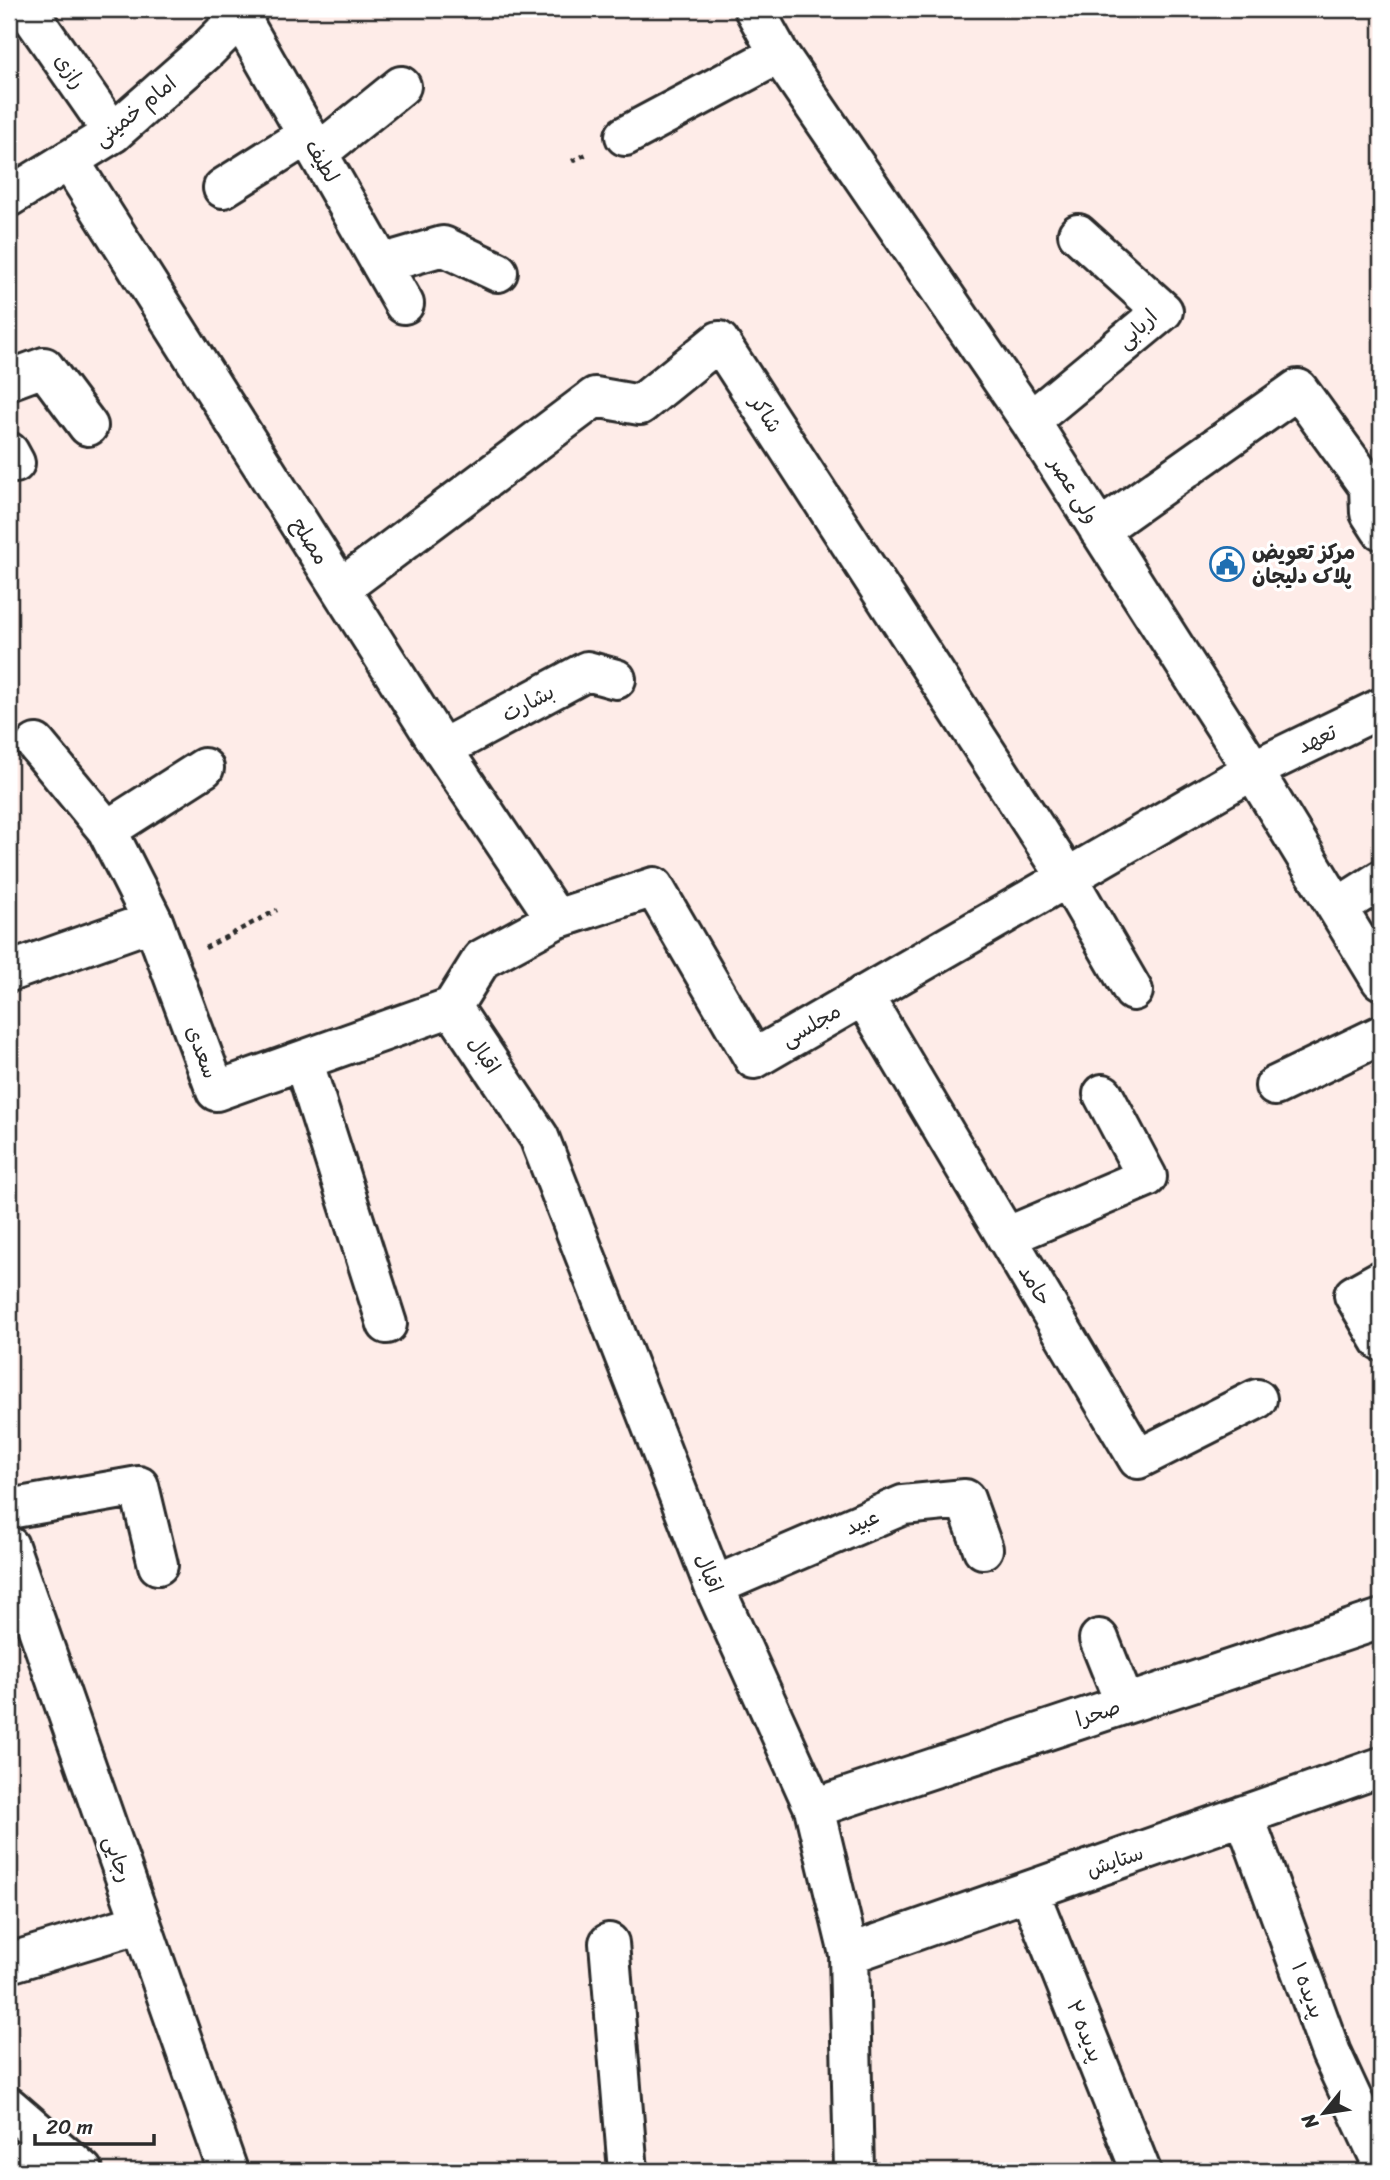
<svg xmlns="http://www.w3.org/2000/svg" width="1390" height="2180" font-family="Sriracha,'Playpen Sans Arabic',sans-serif">
<rect width="100%" height="100%" fill="#feece8"/>
<filter id="ink" filterUnits="userSpaceOnUse"><feTurbulence type="fractalNoise" baseFrequency=".0143" numOctaves="2"/><feDisplacementMap in="SourceGraphic" scale="14" xChannelSelector="R" yChannelSelector="G"/><feConvolveMatrix kernelMatrix="1 2 1 2 8 2 1 2 1" color-interpolation-filters="sRGB"/></filter>
<g filter="url(#ink)">
<g fill="none" stroke-linecap="round" stroke-linejoin="round">
<g stroke="#2b2b2b" stroke-width="44">
<path id="minor" d="M27 9 113 133
M754 9 779 54 1030 421 1253 770 1381 980
M240 17 404 304
M625 136 779 54
M318 153 401 86
M69 160 442 749 556 919
M223 188 307 135
M381 264 443 246 498 272
M9 380 44 367 88 426
M1030 421 1163 311 1078 234
M9 452 15 463
M1099 530 1298 389 1369 487 1370 513 1381 530
M341 588 595 397 640 405 719 341 1067 877 1133 991
M36 744 107 830 153 921
M442 749 587 671 616 679
M107 830 204 768
M1337 908 1381 880
M9 972 153 921 216 1091 452 1007
M863 995 1138 1459 1257 1399
M452 1007 539 1137 714 1586 814 1808 849 1954 854 2171
M452 1007 482 959 556 919 654 887 754 1059 1253 770 1381 708
M303 1060 387 1324
M1275 1086 1381 1035
M1006 1237 1147 1177 1103 1094
M1381 1280 1354 1295 1381 1341
M9 1509 139 1486 158 1565
M714 1586 903 1505 965 1499 983 1549
M1099 1639 1125 1704
M814 1808 1381 1619
M1244 1815 1331 2053 1381 2161
M1029 1891 1141 2171
M609 1943 628 2171
M849 1954 1381 1767
M9 1963 141 1923
M9 2107 83 2171
M9 2170 50 2143"/>
</g>
<g stroke="#2b2b2b" stroke-width="44">
<path id="major" d="M9 197 113 133 205 52 248 9
M9 1546 228 2171"/>
</g>
<path stroke="#2b2b2b" stroke-width="4.5" stroke-dasharray="5 5" stroke-linecap="butt" d="M572 161 589 153
M205 948 277 910"/>
<use href="#minor" stroke="#fff" stroke-width="38"/>
<use href="#major" stroke="#fff" stroke-width="38"/>
</g>
</g>
<defs>
<g id="civic-ring" transform="scale(1.75)"><circle r="9.5" fill="#fff" stroke="#1f6fb2" stroke-width="1.5"/><path d="M-.6-6.5H3V-4.5H.6V-3L4-1V1h2V6H-6V1h2V-1L-.6-3ZM-1.2 2.5V6h2.4V2.5Z" fill="#1f6fb2"/></g>
</defs>
<g fill-rule="evenodd">
<use href="#civic-ring" x="1227" y="564"/>
</g>
<g text-anchor="middle" dominant-baseline="central" stroke-width="7" stroke-linejoin="round" paint-order="stroke">
<g font-size="21" fill="#2b2b2b" stroke="#fff">
<text transform="translate(70 71) rotate(55)">رازی</text>
<text transform="translate(135 111) rotate(-39)">امام خمینی</text>
<text transform="translate(322 161) rotate(60)">لطیف</text>
<text transform="translate(1137 329) rotate(-44)">اربابی</text>
<text transform="translate(766 414) rotate(57)">شاکر</text>
<text transform="translate(1074 490) rotate(58)">ولی عصر</text>
<text transform="translate(310 541) rotate(58)">مصلح</text>
<text transform="translate(528 703) rotate(-28)">بشارت</text>
<text transform="translate(1317 739) rotate(-25)">تعهد</text>
<text transform="translate(811 1025) rotate(-30)">مجلسی</text>
<text transform="translate(202 1052) rotate(70)">سعدی</text>
<text transform="translate(484 1055) rotate(56)">اقبال</text>
<text transform="translate(1035 1285) rotate(59)">حامد</text>
<text transform="translate(862 1522) rotate(-23)">عبید</text>
<text transform="translate(709 1573) rotate(68)">اقبال</text>
<text transform="translate(1098 1713) rotate(-18)">صحرا</text>
<text transform="translate(118 1859) rotate(71)">رجایی</text>
<text transform="translate(1115 1861) rotate(-19)">ستایش</text>
<text transform="translate(1308 1990) rotate(70)">پدیده ۱</text>
<text transform="translate(1085 2031) rotate(68)">پدیده ۲</text>
</g>
<g font-size="21" font-weight="bold" fill="#2b2b2b" stroke="#fff" text-anchor="start">
<text x="1252" y="552">مرکز تعویض<tspan x="1252" dy="24">پلاک دلیجان</tspan></text>
</g>
</g>
<rect width="1390" height="2180" fill="none" stroke="#fff" stroke-width="35"/>
<rect x="18" y="18" width="1355" height="2145" fill="none" stroke="#2b2b2b" stroke-width="2.5" filter="url(#ink)"/>
<g transform="translate(1324 2113) rotate(240)" stroke="#ffffff" stroke-width="5" paint-order="stroke">
<path d="M0-5L12 26L0 18L-12 26Z" fill="#2b2b2b"/>
<text y="-10" font-size="19" font-weight="bold" text-anchor="middle" fill="#2b2b2b">N</text>
</g>
<path d="M35 2134v10h119v-10" fill="none" stroke="#2b2b2b" stroke-width="3.5"/>
<text x="46" y="2134" font-size="21" fill="#2b2b2b" stroke="#ffffff" stroke-width="5" paint-order="stroke">20 m</text>
</svg>
